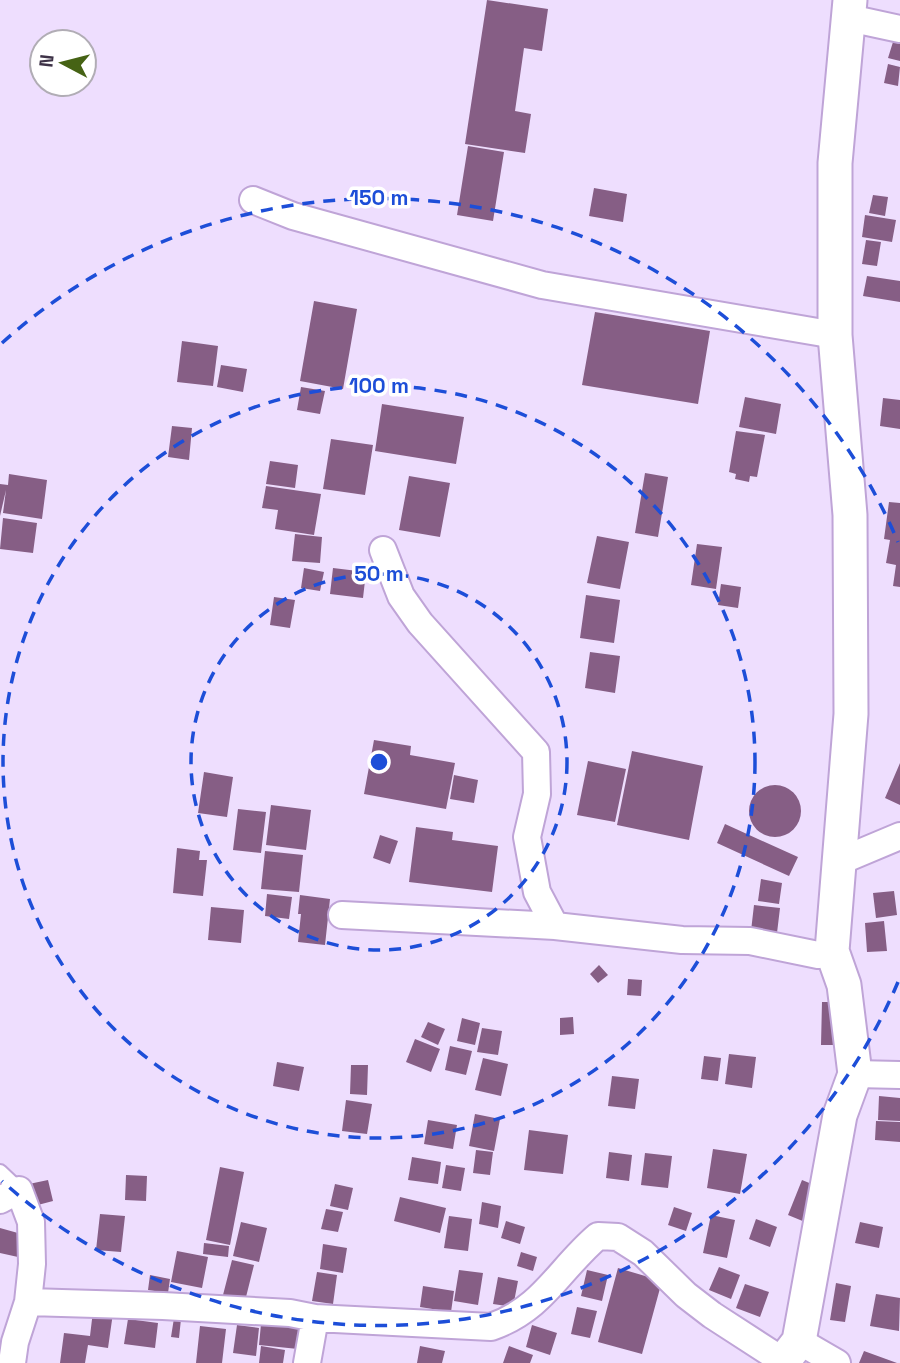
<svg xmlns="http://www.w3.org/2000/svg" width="900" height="1363" font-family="'Space Grotesk',sans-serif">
<rect width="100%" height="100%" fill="#eedefe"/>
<path fill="#865e85" d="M487 0 548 9 542 51 524 48 515 111 531 114 525 153 465 144Z
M893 42 900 44V61L888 58Z
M888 64 900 67 898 86 884 83Z
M468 146 504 152 493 221 457 215Z
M594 188 627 194 623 222 589 216Z
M873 195 888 197 885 216 869 213Z
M865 215 896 220 892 242 862 237Z
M866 240 881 242 877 266 862 264Z
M867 276 900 281V302L863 296Z
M314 301 357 309 343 389 300 381Z
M595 312 710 331 698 404 582 385Z
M182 341 218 346 213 386 177 382Z
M221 365 247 369 243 392 217 387Z
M301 387 325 391 320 414 297 410Z
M745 397 781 404 776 434 739 427Z
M883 398 900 400V429L880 426Z
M382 404 464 417 456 464 375 451Z
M172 426 192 428 189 460 168 457Z
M736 431 765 435 757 477 750 476 749 482 735 479 736 474 729 472Z
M331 439 373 445 365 495 323 489Z
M270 461 298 465 295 488 266 484Z
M645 473 668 477 658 537 635 533Z
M9 474 47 480 42 519 3 513 6 490 0 516V484L8 485Z
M409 476 450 483 440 537 399 530Z
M266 486 321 494 314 535 275 529 278 510 262 508Z
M889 502 900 503V587L893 586 896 565 886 563 890 540 884 539Z
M3 518 37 523 33 553 0 549Z
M295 534 322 537 320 563 292 561Z
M597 536 629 542 620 589 587 583Z
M697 544 722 547 716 589 691 585Z
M304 568 324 572 320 591 301 588Z
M333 568 366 572 363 598 330 594Z
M721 584 741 587 738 608 718 605Z
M586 595 620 600 614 643 580 638Z
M274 597 295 600 290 628 270 625Z
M590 652 620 656 615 693 585 688Z
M374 740 411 746 410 755 455 763 446 809 364 794Z
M632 751 703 766 689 840 617 825Z
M588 761 626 769 615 822 577 815Z
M900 763V805L885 798Z
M204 772 233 777 227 817 198 813Z
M454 775 478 780 474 803 450 799Z
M749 811a26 26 0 1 1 52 0a26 26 0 1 1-52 0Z
M271 805 311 810 306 850 266 845Z
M238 809 266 812 261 853 233 850Z
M725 824 798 857 789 876 717 843Z
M416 827 453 832 452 840 498 846 492 892 409 882Z
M380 835 398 841 390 864 373 858Z
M177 848 200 851 199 860H207L203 896 173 893Z
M265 851 303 855 299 892 261 889Z
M761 879 782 883 779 904 758 901Z
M894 891 897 915 876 918 873 893Z
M267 894 292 897 289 919 265 916Z
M300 895 330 899 325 945 298 942 301 914H298Z
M754 905 780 908 777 933 751 931Z
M211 907 244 910 241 943 208 940Z
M884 921 887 951 867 952 865 923Z
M599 965 608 975 598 983 590 974Z
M628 979 642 980 641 996 627 995Z
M822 1002H841L840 1045H821Z
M573 1017 574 1034 560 1035V1018Z
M462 1018 480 1023 475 1045 457 1041Z
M428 1022 445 1029 438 1045 421 1037Z
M482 1028 502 1031 498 1055 477 1052Z
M415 1039 440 1049 431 1072 406 1062Z
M450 1046 472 1051 466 1075 445 1070Z
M729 1054 756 1057 752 1088 725 1084Z
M704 1056 721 1058 718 1081 701 1079Z
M483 1058 508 1064 501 1096 475 1090Z
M277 1062 304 1067 299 1091 273 1086Z
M351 1065H368L367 1095 350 1094Z
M612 1076 639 1079 635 1109 608 1106Z
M879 1096 900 1098V1121L878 1120Z
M346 1100 372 1104 367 1134 342 1131Z
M475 1114 500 1119 494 1151 469 1146Z
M428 1120 457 1125 453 1149 424 1144Z
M876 1121 900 1122V1142L875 1140Z
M529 1130 568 1135 563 1174 524 1170Z
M713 1149 747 1154 740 1194 707 1188Z
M476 1150 493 1152 490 1175 473 1173Z
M609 1152 632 1155 629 1181 606 1178Z
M645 1153 672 1156 668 1188 641 1185Z
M412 1157 441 1162 438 1184 408 1180Z
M446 1165 465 1168 461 1191 442 1188Z
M220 1167 244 1172 230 1245 206 1240Z
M126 1175 147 1176 146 1201 125 1200Z
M48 1180 53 1201 34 1206 29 1184Z
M802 1180 819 1187 805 1222 788 1215Z
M335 1184 353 1188 348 1210 330 1206Z
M400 1197 446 1208 440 1233 394 1221Z
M482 1202 501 1206 498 1228 479 1224Z
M674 1207 692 1213 686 1231 668 1225Z
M326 1209 343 1212 338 1232 321 1229Z
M100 1214 125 1216 121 1252 96 1250Z
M711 1215 735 1220 727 1258 703 1253Z
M449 1216 472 1219 468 1251 444 1248Z
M756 1219 777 1227 770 1247 749 1239Z
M506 1221 525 1227 520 1244 501 1238Z
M241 1222 267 1228 259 1262 233 1256Z
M860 1222 883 1227 879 1248 855 1243Z
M0 1228 25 1235 18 1257 0 1253Z
M204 1243 229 1246 228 1257 203 1254Z
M323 1244 347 1248 343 1273 320 1269Z
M177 1251 208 1257 202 1288 171 1282Z
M521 1252 537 1257 533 1271 517 1266Z
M232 1260 254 1265 245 1301 223 1295Z
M719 1267 740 1275 731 1299 709 1290Z
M618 1268 662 1281 642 1354 598 1342Z
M459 1270 483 1273 478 1305 454 1301Z
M587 1270 608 1275 602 1301 581 1296Z
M317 1272 337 1275 333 1304 312 1301Z
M150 1275 170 1279 168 1293 148 1290Z
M498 1277 518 1281 513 1307 493 1304Z
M836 1283 851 1286 845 1322 830 1320Z
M745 1284 769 1292 760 1317 736 1308Z
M423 1286 454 1291 451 1312 420 1307Z
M876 1294 900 1298 899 1331 870 1326Z
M577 1307 597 1311 590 1338 571 1334Z
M93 1311 113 1313 108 1348 88 1345 85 1363H60L64 1333 90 1336Z
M174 1318 181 1319 179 1338 171 1337Z
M128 1319 158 1323 155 1348 124 1344Z
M261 1324 300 1328 298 1349 259 1345Z
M237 1325 259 1328 256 1356 233 1353Z
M532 1325 557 1333 550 1355 526 1347Z
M200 1326 226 1329 222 1363H196Z
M261 1346 285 1350 283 1363H259Z
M420 1346 445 1351 442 1363H417Z
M509 1346 533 1355 530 1363H503Z
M864 1351 897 1363H859Z"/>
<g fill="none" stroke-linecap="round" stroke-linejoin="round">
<g stroke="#bfa4d7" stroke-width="18">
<path id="service" d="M0 1172 19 1190"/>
</g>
<g stroke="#bfa4d7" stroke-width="30">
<path id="minor" d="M849 18 900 29
M253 200 293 216 542 285 835 335
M383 550 401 596 420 623 536 752 537 794 527 837 537 892 555 926
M838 862 900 836
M342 915 555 926 682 940 750 941 818 955 832 951
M855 1074 900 1075
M0 1200 19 1190 31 1222 32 1264 28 1302 15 1342 12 1363
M28 1302 163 1306 290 1313 315 1318 491 1327C543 1309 559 1269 598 1236L618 1237 643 1253 686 1295 712 1315 783 1361
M799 1341 837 1363
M307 1363 315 1318"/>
</g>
<g stroke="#bfa4d7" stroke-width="37">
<path id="tertiary" d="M782 1363 799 1341 840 1115 855 1074 844 985 832 951 851 714 850 515 835 335V163L850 0"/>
</g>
<use href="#service" stroke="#fff" stroke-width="14"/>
<use href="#minor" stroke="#fff" stroke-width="26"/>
<use href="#tertiary" stroke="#fff" stroke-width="33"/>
</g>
<g fill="none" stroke="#1d4ed8" stroke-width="3.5" stroke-dasharray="12 9">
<circle cx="379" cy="762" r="188"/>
<circle cx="379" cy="762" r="376"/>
<path d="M898 982A564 564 0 0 1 2 1181M2 343A564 564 0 0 1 898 542"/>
</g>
<circle cx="379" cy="762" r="10" fill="#1d4ed8" stroke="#fff" stroke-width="3.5"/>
<g font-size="21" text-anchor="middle" font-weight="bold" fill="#1d4ed8" stroke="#fff" stroke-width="7" stroke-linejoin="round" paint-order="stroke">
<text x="379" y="205">150 m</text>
<text x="379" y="393">100 m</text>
<text x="379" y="581">50 m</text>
</g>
<g transform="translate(63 63) rotate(277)"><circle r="33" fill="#ffffff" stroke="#b1adb5" stroke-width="2"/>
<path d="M0-5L12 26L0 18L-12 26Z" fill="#466315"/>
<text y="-10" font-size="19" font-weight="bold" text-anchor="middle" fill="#3d3247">N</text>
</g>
</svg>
